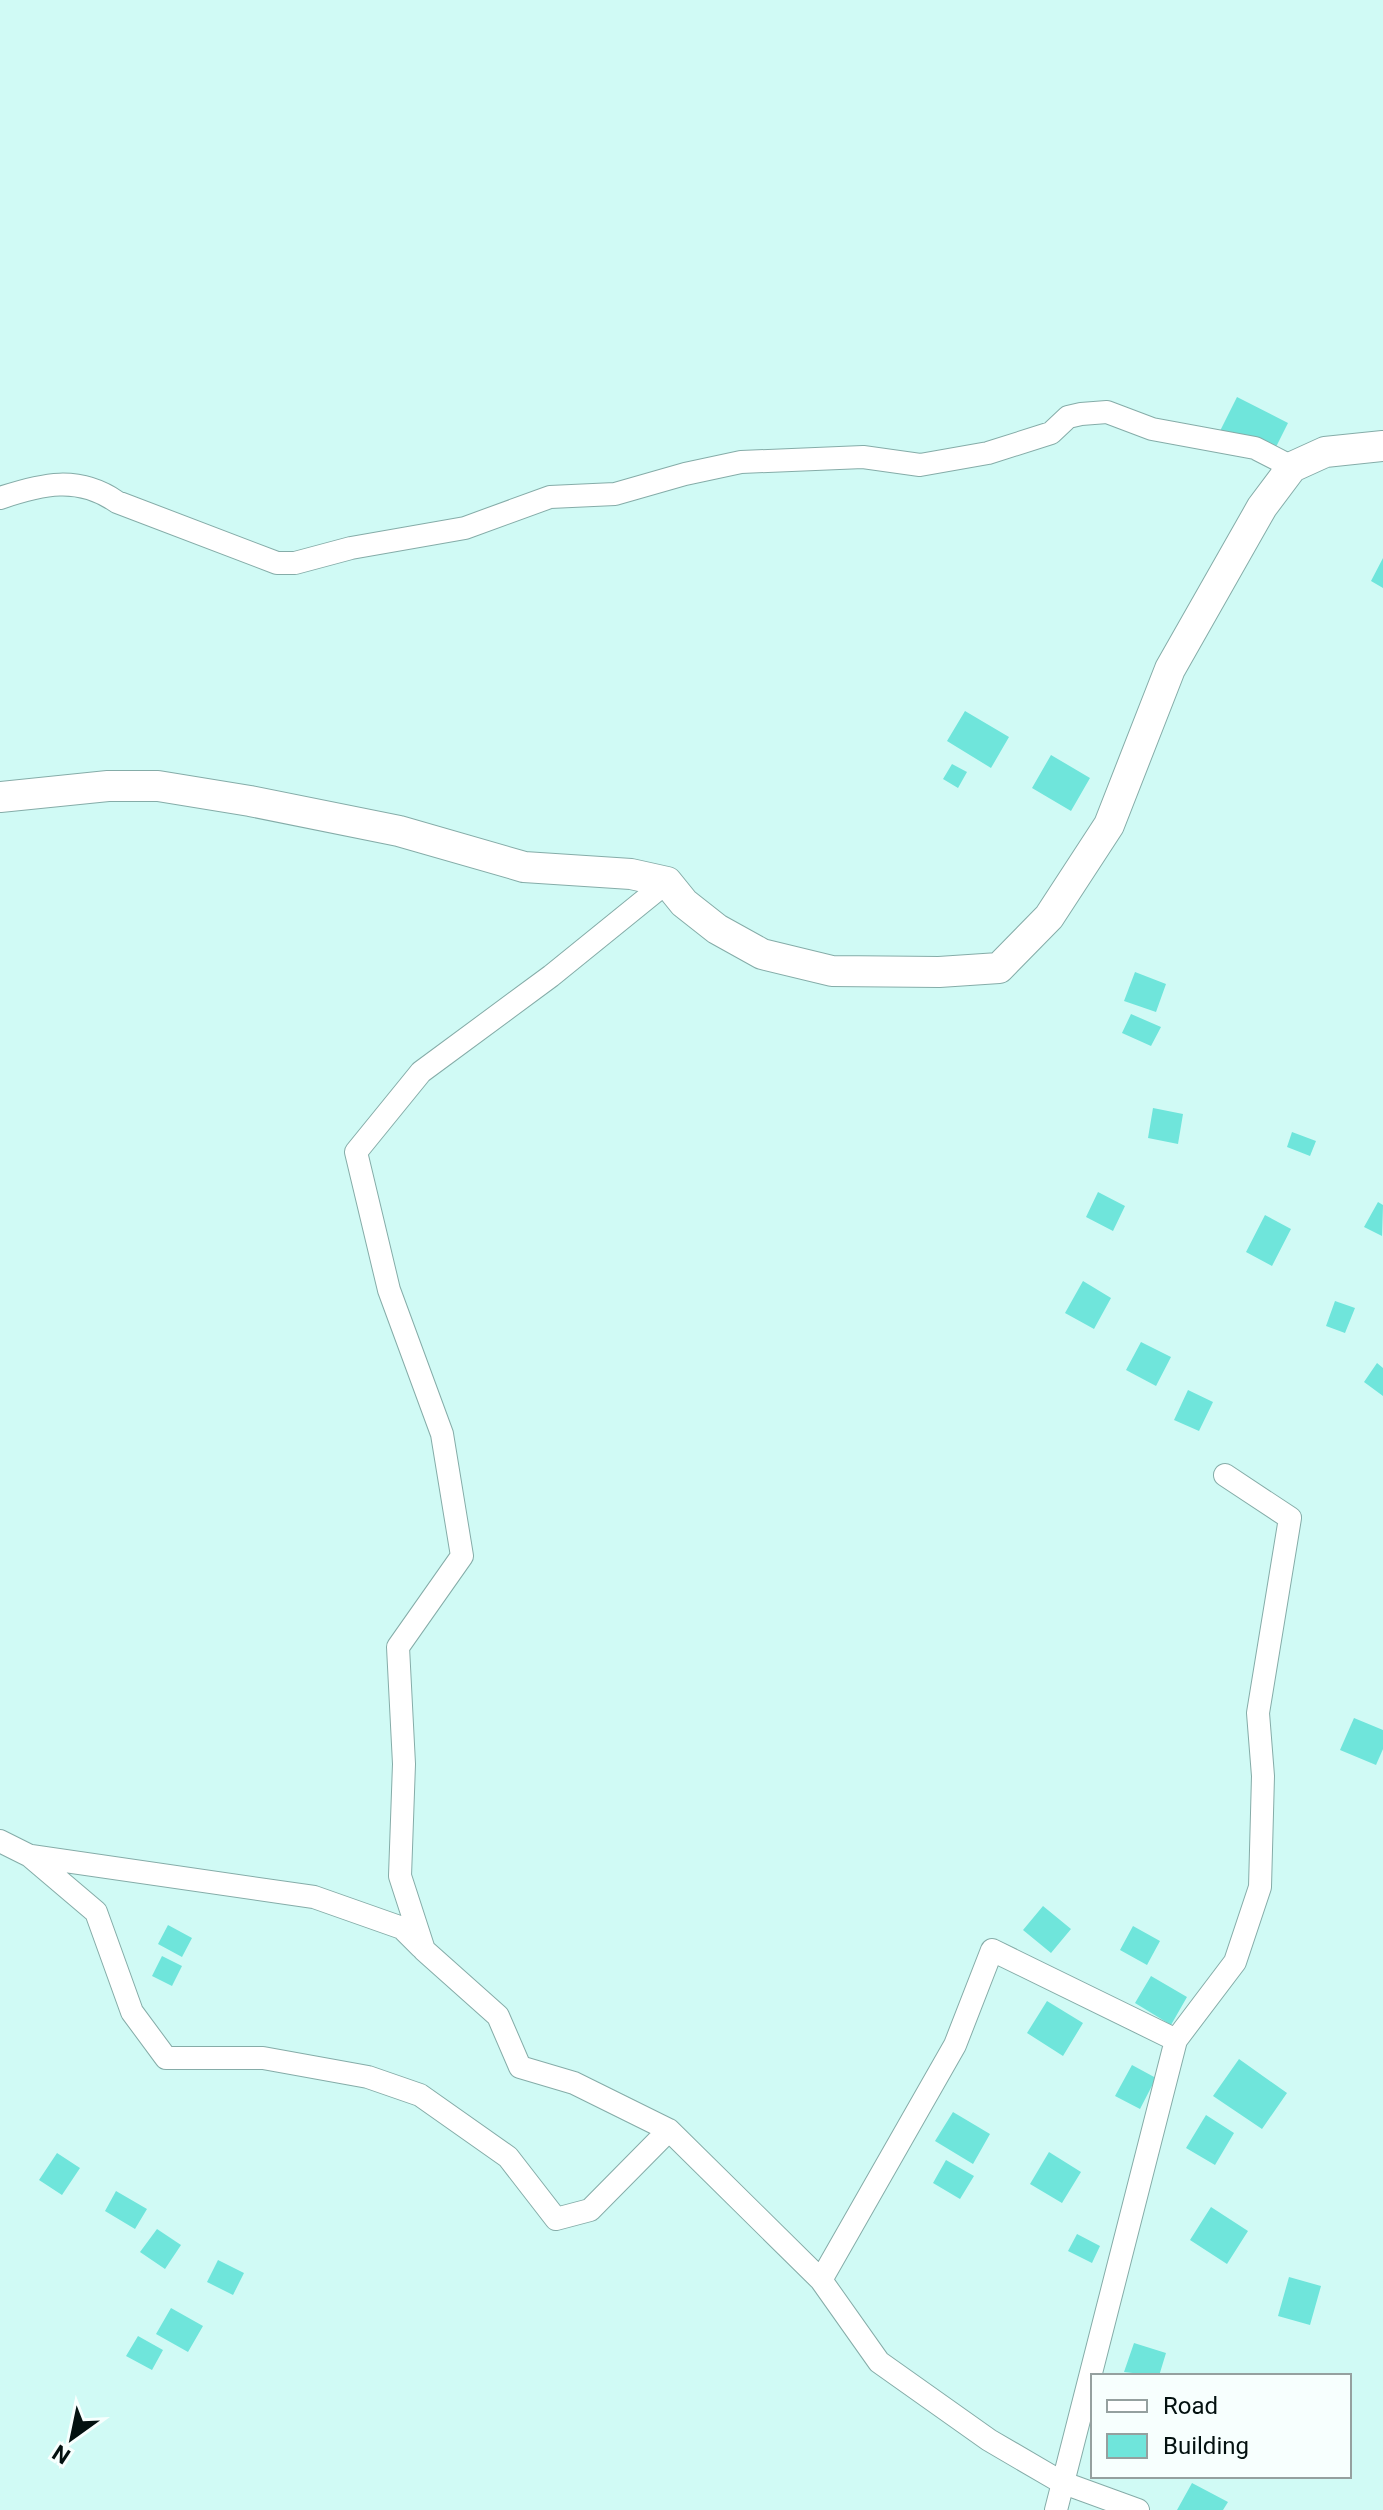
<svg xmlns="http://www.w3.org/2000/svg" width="1383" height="2510" font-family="Roboto,sans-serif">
<rect width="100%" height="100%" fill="#d0faf5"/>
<path fill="#6fe5db" d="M1237 397 1288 423 1275 449 1219 433Z
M1383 558V588L1371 581Z
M965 711 1009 737 991 768 947 741Z
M1051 755 1090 778 1071 811 1032 788Z
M952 764 967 772 958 788 943 779Z
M1135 972 1166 984 1156 1012 1124 1001Z
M1131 1014 1161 1027 1151 1046 1122 1033Z
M1153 1108 1183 1114 1178 1144 1148 1138Z
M1292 1132 1316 1141 1310 1156 1287 1147Z
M1098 1192 1125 1206 1113 1231 1086 1217Z
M1378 1202 1383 1205 1382 1236 1364 1227Z
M1265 1215 1291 1229 1272 1266 1246 1252Z
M1083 1281 1111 1298 1094 1329 1065 1313Z
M1335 1301 1355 1308 1345 1333 1326 1326Z
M1141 1342 1171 1357 1156 1386 1126 1370Z
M1377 1363 1383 1368V1396L1364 1382Z
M1188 1390 1213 1402 1199 1431 1174 1420Z
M1354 1718 1383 1730V1749L1376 1765 1340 1750Z
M1043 1906 1071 1929 1051 1953 1023 1930Z
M168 1925 192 1938 182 1957 158 1944Z
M1133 1926 1160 1941 1147 1965 1120 1950Z
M162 1956 182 1966 172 1986 152 1976Z
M1151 1976 1187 1997 1171 2025 1135 2003Z
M1047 2001 1083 2023 1063 2056 1027 2033Z
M1239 2059 1287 2093 1262 2129 1213 2096Z
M1132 2065 1156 2078 1140 2109 1115 2096Z
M953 2112 990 2134 973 2164 935 2141Z
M1206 2115 1234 2133 1215 2165 1186 2148Z
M1049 2152 1081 2172 1062 2203 1030 2184Z
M57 2153 80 2168 62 2195 39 2180Z
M946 2160 974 2176 960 2199 933 2183Z
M116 2191 147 2209 135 2229 105 2211Z
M1211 2207 1248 2231 1227 2264 1190 2240Z
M157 2229 181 2245 165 2269 140 2252Z
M1077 2234 1100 2246 1092 2263 1068 2251Z
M218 2260 244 2273 233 2295 207 2282Z
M1289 2277 1321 2286 1310 2325 1278 2316Z
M171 2308 203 2326 188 2352 156 2334Z
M138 2336 163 2350 152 2370 126 2356Z
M1134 2343 1166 2353 1159 2376 1124 2372Z
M1192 2483 1228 2502 1223 2510H1177Z"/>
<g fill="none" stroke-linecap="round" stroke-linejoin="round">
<g stroke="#85aca8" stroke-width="24">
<path id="street" d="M0 498C42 484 78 475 117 502L277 563H295L351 548 465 528 550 497 615 494 685 474 741 462 863 457 920 465 988 453 1051 433 1068 417 1081 414 1107 412 1152 429 1255 448 1292 467
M667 882 551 976 421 1072 356 1152 389 1290 442 1434 462 1556 398 1647 404 1764 400 1876 424 1950 498 2016 520 2067 574 2083 669 2130 821 2280 879 2362 989 2440 1061 2482 1138 2510
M0 1841 30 1856 96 1912 132 2012 166 2058H263L368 2077 420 2095 508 2157 556 2219 590 2210 669 2130
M31 1856 314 1897 402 1928 421 1947
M821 2280 955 2045 992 1950 1176 2040
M1056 2510 1176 2040 1235 1962 1260 1887 1263 1776 1258 1713 1290 1518 1225 1475"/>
</g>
<g stroke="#85aca8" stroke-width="32">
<path id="secondary" d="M0 797 108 786H158L250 801 399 831 524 867 631 874 667 882 684 903 717 929 762 954 832 971 939 972 999 968 1049 917 1109 825 1170 669 1262 507 1292 467 1325 452 1383 446"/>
</g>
<use href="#street" stroke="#fff" stroke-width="22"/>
<use href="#secondary" stroke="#fff" stroke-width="30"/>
</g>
<rect x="1091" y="2374" width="260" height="104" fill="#f7fffe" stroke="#95a09f" stroke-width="2"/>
<rect x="1107" y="2400" width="40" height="12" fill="#ffffff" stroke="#95a09f" stroke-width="2"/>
<text x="1163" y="2414" font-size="24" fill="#031110">Road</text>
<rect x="1107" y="2434" width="40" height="24" fill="#6fe5db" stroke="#95a09f" stroke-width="2"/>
<text x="1163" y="2454" font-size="24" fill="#031110">Building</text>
<g transform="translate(72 2438) rotate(213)" stroke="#f7fffe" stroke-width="6" paint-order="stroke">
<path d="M0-6L14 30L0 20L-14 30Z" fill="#031110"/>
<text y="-12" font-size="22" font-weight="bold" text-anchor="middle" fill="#031110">N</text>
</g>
</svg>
